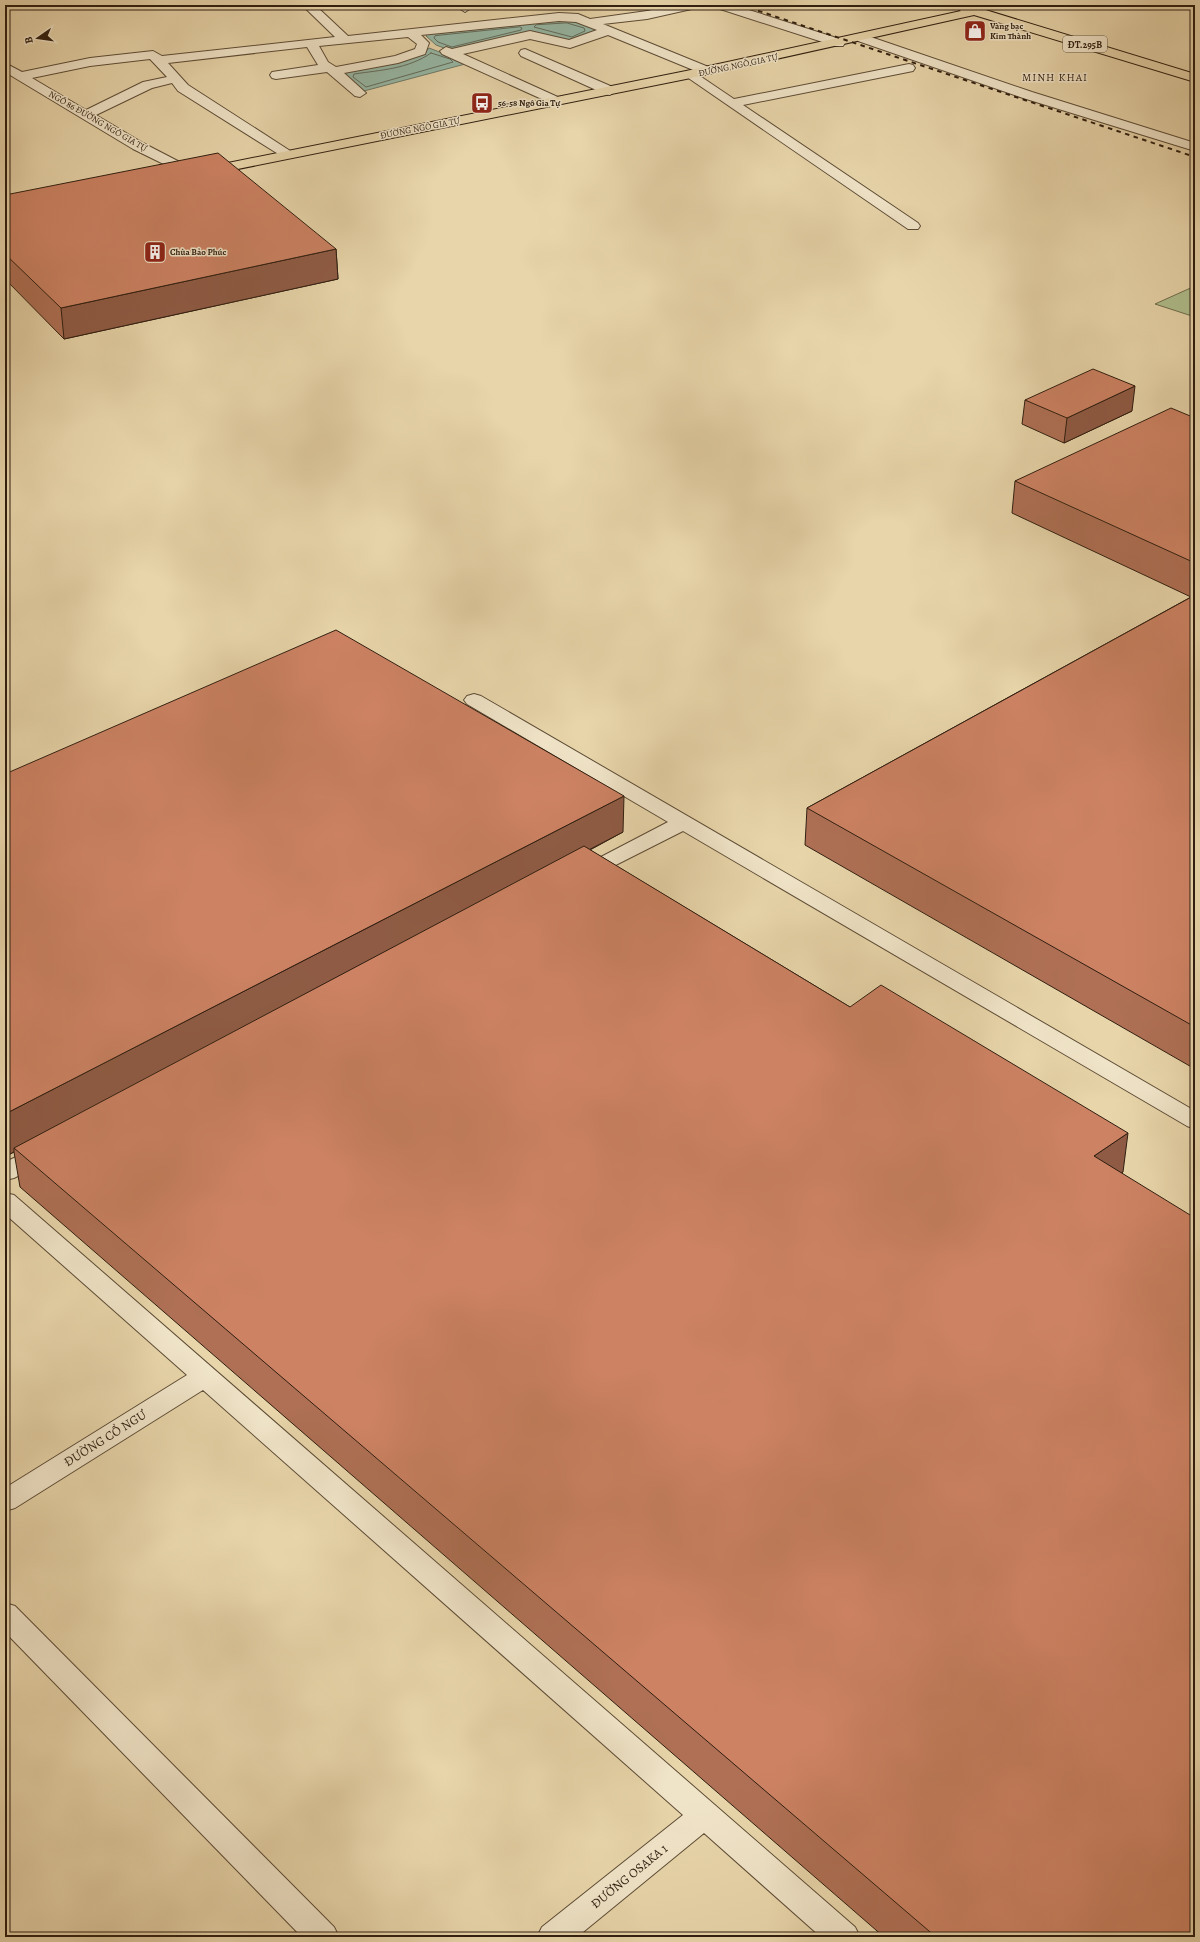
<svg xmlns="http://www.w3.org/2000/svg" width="1200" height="1942" font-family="Alegreya,serif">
<rect width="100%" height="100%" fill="#e8d5aa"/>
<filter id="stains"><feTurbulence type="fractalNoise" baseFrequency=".005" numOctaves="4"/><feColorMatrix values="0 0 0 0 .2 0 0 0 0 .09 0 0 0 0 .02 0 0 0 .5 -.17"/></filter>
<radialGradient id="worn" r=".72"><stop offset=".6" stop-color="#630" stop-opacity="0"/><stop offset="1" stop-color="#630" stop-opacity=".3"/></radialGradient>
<path fill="#b0be8d" stroke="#706e4e" d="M1195 286V317L1155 304Z"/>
<path fill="#97b9a7" stroke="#6d7b6b" d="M568 19 601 30 573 41 531 32 452 51 436 45 426 36 427 33Z
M429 48 469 63 364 91 341 73 425 53Z"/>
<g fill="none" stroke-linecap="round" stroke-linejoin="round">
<path stroke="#636c5c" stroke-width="1" d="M567 23 584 28 585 31 572 37 534 27 536 25Z
M520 27 522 28 521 30 452 47 438 42 434 38 435 36Z
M431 53 450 59 453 62 366 87 353 77 354 74C381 70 408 69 431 53Z"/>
<g stroke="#5d4c36" stroke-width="2">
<path id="minor" d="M302 5H315L348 36 559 13 578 14 590 19 647 11 676 5H698L696 8 647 19 603 24 711 68 713 71 707 75 703 74 608 35 570 48 530 39 463 54 560 98 561 101 555 105 442 54 440 51 446 47 452 49 530 31 569 40 597 30 576 22 559 21 421 35 429 43 425 54 398 63 344 73 366 93 360 97 355 96 327 72 276 79 272 78 270 75 272 72 318 65 307 47 168 63 188 85 295 154 293 157H283L178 91 172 83 152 88 96 115 143 143 197 171 199 174 197 177 192 178 133 149 5 72V63L22 72 90 58 153 51 162 56 335 37ZM408 37 417 44 415 49 395 56 336 67 328 62 319 46ZM150 59 167 77 143 82 86 110 32 78 90 66Z
M454 5H468L471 8 465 12Z
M715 5H733L843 40 845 43 843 46H835L717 8Z
M862 34 1032 92 1195 143V151L1023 98 858 41 856 38 858 35Z
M525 49 615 88 616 91 610 95 605 94 521 56 519 53 521 50Z
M909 64 913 65 915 68 913 71 743 105 918 223 920 226 918 229H908L684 75 686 72H694L734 99Z
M474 694 481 696 1195 1111V1129L1187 1126 683 831 588 879 581 881 574 879 570 875 574 871 668 822 467 704 464 700 467 696Z
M43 1145 51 1147 55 1153 51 1159 14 1178 5 1180V1162Z
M5 1193 14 1195 855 1927 860 1937H821L704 1833 577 1937H537L542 1927 683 1815 203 1390 15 1508 5 1511V1488L187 1375 5 1214Z
M5 1603 15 1606 334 1927 339 1937H302L5 1632Z"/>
</g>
<g stroke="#2f1e10" stroke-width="2">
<path id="major" d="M956 5H967L979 8 1195 74V82L974 15 686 79 203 176 198 175 196 172 198 169 203 168 686 71 961 11 955 7Z"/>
</g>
<use href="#minor" fill="#f0e4c8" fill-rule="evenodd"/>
<use href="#major" fill="#e8d5aa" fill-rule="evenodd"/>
<path stroke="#2f1e10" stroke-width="2" stroke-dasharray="4.5 4.5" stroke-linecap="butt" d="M741 5 1195 157"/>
</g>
<path fill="#af7055" stroke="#2f1e10" d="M5 195 336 249 338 279 64 339 5 279Z
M1025 400 1132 411 1064 443 1022 424Z
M1195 418V1069L805 845 807 808 1191 597 1012 513 1015 481Z
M5 774 623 832 590 850 1123 1172 1121 1173 1195 1937H884L20 1187 14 1152 6 1156 5 1155Z"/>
<path fill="#8f5b45" stroke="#2f1e10" d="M336 249 338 279 64 339 61 308Z
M1135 386 1132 411 1064 443 1067 418Z
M624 796 623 832 16 1150 14 1148V1152L6 1156 5 1147V1114Z
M1128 1133 1123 1172 1088 1195 1094 1156Z"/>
<path fill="#cc8263" stroke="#2f1e10" d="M218 153 336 249 61 308 5 254V195Z
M1093 369 1135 386 1067 418 1025 400Z
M1171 408 1195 418V563L1015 481Z
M1195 595V1027L807 808Z
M336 630 624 796 5 1114V774Z
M584 846 850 1007 881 985 1128 1133 1094 1156 1195 1218V1937H936L14 1148Z"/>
<defs>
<g id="shop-square" transform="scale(1.15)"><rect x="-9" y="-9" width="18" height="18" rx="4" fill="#8f2418" stroke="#f0e4c8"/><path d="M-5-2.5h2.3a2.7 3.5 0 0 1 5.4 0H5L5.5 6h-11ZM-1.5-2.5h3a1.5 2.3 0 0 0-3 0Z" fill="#fff"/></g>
<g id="bus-square" transform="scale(1.15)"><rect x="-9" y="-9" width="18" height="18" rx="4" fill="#8f2418" stroke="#f0e4c8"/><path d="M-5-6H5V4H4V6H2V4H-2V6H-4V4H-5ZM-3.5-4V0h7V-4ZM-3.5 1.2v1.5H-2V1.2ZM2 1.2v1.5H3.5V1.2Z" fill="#fff"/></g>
<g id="building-square" transform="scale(1.15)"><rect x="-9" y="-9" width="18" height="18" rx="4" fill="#8f2418" stroke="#f0e4c8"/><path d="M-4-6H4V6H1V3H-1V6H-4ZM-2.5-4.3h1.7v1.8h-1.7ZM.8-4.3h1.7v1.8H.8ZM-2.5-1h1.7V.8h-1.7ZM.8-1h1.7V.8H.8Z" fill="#fff"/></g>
</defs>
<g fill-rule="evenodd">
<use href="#shop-square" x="975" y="31"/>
<use href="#bus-square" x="482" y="103"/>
<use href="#building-square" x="155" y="252"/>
</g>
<g text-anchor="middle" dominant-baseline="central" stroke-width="3" stroke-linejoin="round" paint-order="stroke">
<g font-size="9" font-weight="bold" fill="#2f1e10" stroke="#f0e4c8" text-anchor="start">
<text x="990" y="26">Vàng bạc<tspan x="990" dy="10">Kim Thành</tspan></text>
<text x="498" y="103">56-58 Ngô Gia Tự</text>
<text x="170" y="252">Chùa Bảo Phúc</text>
</g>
<g font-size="9" fill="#2f1e10" stroke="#f0e4c8">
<text transform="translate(738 65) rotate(-12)">ĐƯỜNG NGÔ GIA TỰ</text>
<text transform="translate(98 121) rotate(30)">NGÕ 86 ĐƯỜNG NGÔ GIA TỰ</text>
<text transform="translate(420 128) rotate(-11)">ĐƯỜNG NGÔ GIA TỰ</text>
</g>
<rect fill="#f0e4c8" stroke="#695947" stroke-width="1" x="1063" y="36" width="44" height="16" rx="3"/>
<g font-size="10" font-weight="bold" fill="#2f1e10">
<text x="1085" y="44">ĐT.295B</text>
</g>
<g font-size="11" letter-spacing="1" fill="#2f1e10" stroke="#f0e4c8">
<text x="1055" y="77">MINH KHAI</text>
</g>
<g font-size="13" fill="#2f1e10" stroke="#f0e4c8">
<text transform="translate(105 1438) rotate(-32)">ĐƯỜNG CỔ NGƯ</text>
<text transform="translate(629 1876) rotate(-39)">ĐƯỜNG OSAKA 1</text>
</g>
</g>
<rect width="1200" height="1942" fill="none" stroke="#e8d5aa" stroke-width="20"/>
<rect x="6" y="6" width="1188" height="1930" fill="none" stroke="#2f1e10" stroke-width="2"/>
<rect x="10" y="10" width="1180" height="1922" fill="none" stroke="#2f1e10"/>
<g transform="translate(38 38) rotate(257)" stroke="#f0e4c8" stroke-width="3" paint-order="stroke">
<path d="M0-3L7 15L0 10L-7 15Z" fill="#2f1e10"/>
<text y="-6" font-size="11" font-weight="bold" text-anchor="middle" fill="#2f1e10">B</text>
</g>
<rect width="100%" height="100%" filter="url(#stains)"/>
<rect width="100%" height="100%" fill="url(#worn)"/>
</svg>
